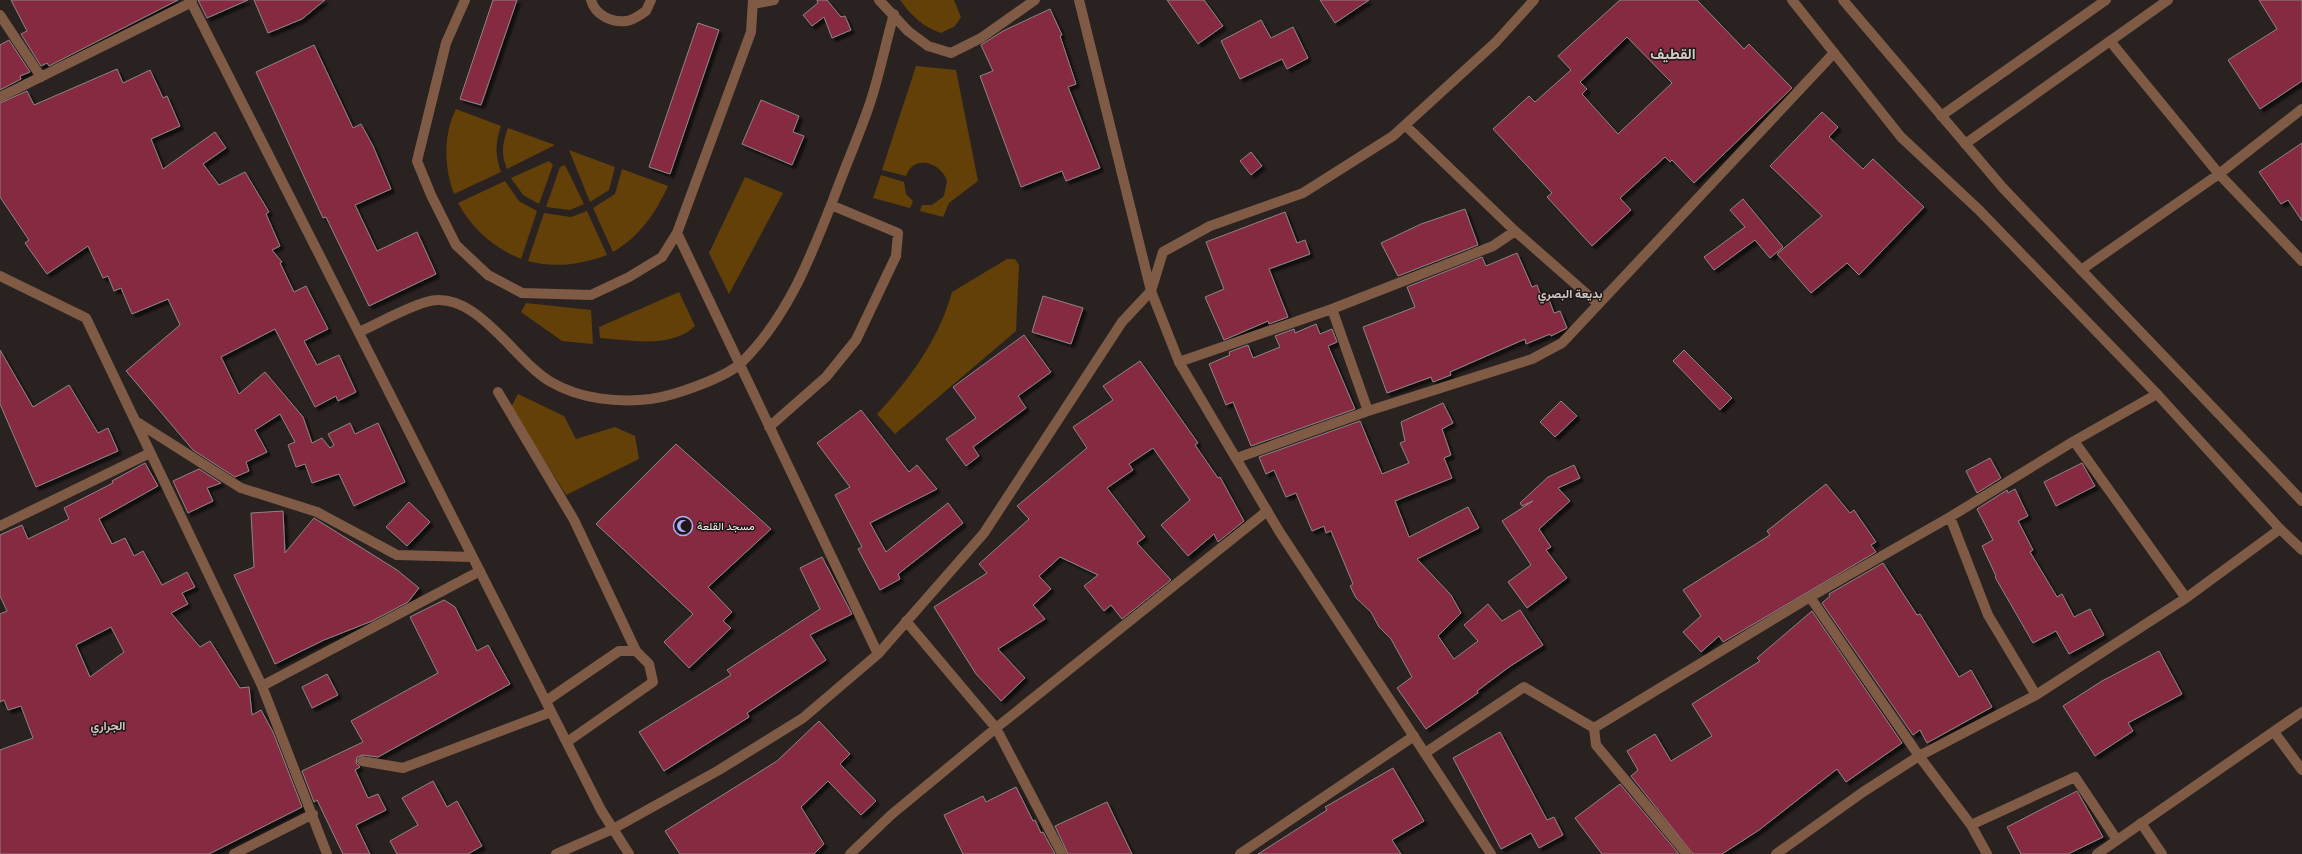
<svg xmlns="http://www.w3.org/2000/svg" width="2302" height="854" font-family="'IBM Plex Serif',Vazirmatn,serif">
<defs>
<filter id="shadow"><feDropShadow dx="3.5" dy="3.5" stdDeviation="1" flood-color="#0009"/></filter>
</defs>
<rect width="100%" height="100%" fill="#292221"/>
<path fill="#624007" d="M900 0H954L961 17 955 26 941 33C923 27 911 15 900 0Z
M916 66 956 70 978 181 949 203 943 217 920 211 922 205H932L944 196 947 181C942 163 914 153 906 176L882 170Z
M456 109 501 126C495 144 495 155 501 172L454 194C444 167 443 135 456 109Z
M508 128 555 145 507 169C501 154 502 144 508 128Z
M569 150 615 167 609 190 590 202Z
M549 161 553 165 539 204 523 195 511 178Z
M565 165 584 204 570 210 546 207 560 167Z
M622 169 668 186C655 214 640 236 613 252L593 208 615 194Z
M881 175 904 182 906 194 913 201 910 208 873 198Z
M745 177 783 193 729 294 709 253Z
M505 181 519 201 537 211 521 259C493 247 473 230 458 203Z
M587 211 607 255C580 265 555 268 528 261L544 213 571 217Z
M1007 259H1015L1019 265 1016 331 895 434 877 414C910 379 939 339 952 292Z
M679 292 695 326C671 349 630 340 600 338L599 327Z
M526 303 591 310 593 344 562 341 521 312Z
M518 394 564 416 576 439 615 427 635 436 639 459 566 495 511 407Z"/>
<path fill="#852941" stroke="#8e8586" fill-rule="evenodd" filter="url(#shadow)" d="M11 0H178L49 66 47 63 41 66 21 34 27 31Z
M198 0H248L207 18Z
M254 0H325L302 19 268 33Z
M493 0H517L481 105 460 99Z
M817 0H827L841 17 845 16 851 30 832 38 824 17 812 26 803 15 818 3Z
M1167 0H1204L1223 26 1198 44Z
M1320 0H1369L1335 23Z
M1620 0H1697L1744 49 1749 44 1792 88 1694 183 1672 160 1670 162 1665 157 1620 198 1631 210 1592 246 1547 197 1552 193 1493 129 1529 96 1535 102 1571 70 1558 56ZM1627 37 1672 83 1618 134 1582 94 1587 89 1580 82Z
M2259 0H2302V81L2260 109 2228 60 2277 29Z
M1050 9 1062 35 1060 36 1076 84 1068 87 1100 168 1066 181 1062 171 1021 187 980 76 993 71 981 45 1003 31Z
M1261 20 1271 38 1293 27 1308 58 1287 69 1282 59 1240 79 1221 41Z
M698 23 719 30 670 174 649 167Z
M9 40 30 72 20 76 21 79 0 90V45Z
M314 45 353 128 361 124 373 146 391 189 355 205 377 251 417 232 436 274 369 306 326 217 323 218 256 72Z
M117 69 123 83 150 70 163 98 167 96 180 126 151 139 163 169 215 132 226 148 203 164 219 185 245 172 269 212 266 214 280 246 272 250 282 262 280 263 294 292 306 286 328 329 304 341 317 365 339 355 356 392 338 401 336 396 315 407 275 329 221 357 239 394 265 372 303 417 312 443 322 438 330 448 334 445 328 434 350 423 355 434 378 423 405 482 354 506 339 474 312 483 305 464 296 467 288 445 295 442 280 414 255 430 267 452 246 462 249 471 235 477 193 450 126 371 180 325 168 299 132 314 121 288 114 291 108 276 103 278 88 246 47 274 25 243 29 240 0 197V103L27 91 34 105Z
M761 100 799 116 793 132 804 136 792 165 742 144Z
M1822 112 1838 127 1829 137 1863 169 1873 159 1924 207 1859 275 1847 263 1811 293 1777 254 1822 216 1770 166Z
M2302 143V221L2288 200 2281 204 2259 172Z
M1251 152 1262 166 1251 175 1240 161Z
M1743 199 1783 247 1770 258 1755 240 1714 270 1704 257 1745 227 1730 210Z
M1465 209 1478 245 1398 276 1381 243 1421 224Z
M1285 212 1297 243 1305 240 1310 254 1269 269 1288 317 1269 324 1268 321 1224 340 1205 297 1224 289 1206 242Z
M1517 253 1532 287 1537 285 1541 296 1547 294 1554 313 1560 311 1567 328 1551 336 1550 334 1526 344 1525 339 1450 372 1451 375 1433 382 1431 377 1387 393 1363 327 1415 307 1407 287 1482 257 1486 266Z
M1043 296 1083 308 1071 344 1032 332Z
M1316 324 1320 334 1332 329 1337 342 1328 346 1355 409 1251 446 1233 402 1226 405 1209 364 1230 355 1229 352 1248 345 1253 358 1280 347 1275 336 1294 329 1295 333Z
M1024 335 1051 372 1018 396 1026 408 973 447 979 456 966 466 946 439 976 418 953 387Z
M0 350 33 407 69 385 98 433 108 428 118 451 36 487 0 404Z
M1684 350 1732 398 1720 410 1673 361Z
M1140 361 1198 443 1195 445 1218 478 1220 477 1244 521 1218 542 1214 534 1188 556 1161 525 1190 500 1153 448 1129 464 1133 470 1107 488 1145 537 1137 543 1171 580 1122 619 1111 605 1104 611 1084 586 1098 575 1060 557 1039 576 1051 589 1033 605 1045 619 998 649 1025 678 1001 701 976 674 934 607 987 573 979 564 1029 519 1017 506 1087 448 1073 427 1113 400 1103 386Z
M1561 401 1577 416 1555 437 1540 422Z
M1443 403 1453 423 1442 429 1451 455 1444 458 1452 478 1395 501 1409 537 1468 507 1479 528 1417 559 1451 595 1461 613 1438 636 1454 659 1478 641 1464 625 1488 604 1502 621 1520 610 1543 645 1509 667 1477 691 1478 693 1426 729 1397 688 1412 677 1391 639 1379 627 1371 612 1356 598 1350 586 1353 584 1331 531 1326 533 1324 526 1312 531 1296 493 1286 497 1274 470 1266 474 1259 457 1360 421 1382 474 1409 463 1400 443 1405 441 1401 422Z
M861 410 909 472 917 465 937 489 870 523 886 552 948 503 963 523 898 574 900 579 880 590 858 549 862 547 835 495 850 487 817 443Z
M676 444 771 529 708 587 732 612 723 621 731 628 689 668 664 642 693 614 596 524Z
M1990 458 2001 478 1977 493 1966 471Z
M145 463 158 486 99 519 112 544 125 538 134 556 143 551 162 585 187 572 195 587 182 593 188 604 171 613 200 647 210 641 240 688 249 687 252 715 261 710 273 732 302 807 209 854H0V750L33 738 21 706 8 710 4 700 0 702V614L7 611 0 596V535L22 525 28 539 69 519 64 508 113 483 112 481ZM111 627 124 652 90 677 76 645Z
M2082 463 2095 486 2056 506 2044 482Z
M1574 465 1580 478 1558 488 1570 501 1539 529 1551 547 1546 550 1567 578 1527 608 1508 582 1531 565 1502 521 1533 501 1522 506 1520 503 1548 477Z
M199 469 221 483 207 488 213 501 188 513 173 481Z
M1826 484 1850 513 1854 510 1876 542 1871 545 1876 552 1723 642 1719 636 1701 652 1683 632 1701 616 1683 590 1770 535 1767 531Z
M2015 489 2028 516 2018 521 2033 550 2030 552 2057 597 2062 594 2074 617 2090 609 2104 635 2069 654 2056 631 2033 643 1995 577 1996 576 1982 546 1993 540 1977 509 2007 490 2008 493Z
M409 502 430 522 407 546 386 527Z
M283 511 285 553 314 518 397 570 419 588 408 602 372 621 324 640 275 664 234 575 254 567 251 513Z
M822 557 852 614 810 635 826 660 747 713 749 717 664 771 639 732 731 675 727 670 820 609 800 568Z
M1883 563 1917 615 1920 614 1959 677 1971 670 1992 707 1927 743 1920 730 1913 735 1822 603 1830 596 1829 594Z
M444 600 455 607 477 651 488 645 510 684 378 757 363 755 357 757 356 763 360 767 355 770 368 798 378 794 386 810 356 825 370 854H343L317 800 314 802 302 771 363 742 351 721 438 673 410 617Z
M1812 611 1902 743 1846 782 1837 769 1759 830 1722 854H1693L1631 776 1638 770 1627 751 1655 734 1671 761 1712 736 1692 704 1760 661 1757 658Z
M2159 651 2182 694 2128 723 2133 731 2095 756 2063 706 2102 681Z
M327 674 338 695 312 708 302 687Z
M819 721 850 754 840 764 876 801 861 815 828 781 801 807 824 844 814 854H680L665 831 777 761Z
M1500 732 1547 820 1554 817 1563 835 1539 848 1531 833 1501 849 1453 758Z
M1393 768 1424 821 1392 840 1401 854H1258L1327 810 1325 807Z
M433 781 447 807 457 801 482 846 468 854H397L390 841 418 825 402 798Z
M1620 784 1679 854H1602L1575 818Z
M1016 787 1033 821 1035 820 1041 833 1043 832 1055 854H963L944 815 983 796 986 802Z
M2077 791 2103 837 2068 854H2021L2007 827Z
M1107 802 1132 854H1068L1055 826Z"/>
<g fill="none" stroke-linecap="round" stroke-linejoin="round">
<path stroke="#7f5b46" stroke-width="10" d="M465 0 446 43 417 161 431 195 456 245 488 275 522 293 591 295 629 277 662 257 677 233 751 32 753 0
M591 0C595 15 612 23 626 21 633 21 641 14 646 11L651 0
M879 0 908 31 928 46 951 53 981 38 1035 0
M753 4 774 0
M0 15 41 77
M2110 41 2219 174 2302 261
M0 97 192 2
M1405 125 1515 231 1598 304
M677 233 878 654
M2081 270 2219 174 2302 109
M0 276 86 318 262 686 327 854
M1332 309 1368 411
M359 332C381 322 403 309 426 302 475 287 514 361 551 382 580 399 618 403 651 399 673 396 725 378 741 363 787 318 810 259 833 200 844 170 857 140 868 109 879 78 885 45 894 14
M1179 362 1332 309 1493 246 1515 231
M498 392 574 520 636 651
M137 422 241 488 317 512 397 555 472 557
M769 427 826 377 856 340 896 256 898 233 831 205
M2074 441 2186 598
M1237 458 1368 411 1532 359 1562 343 1834 53
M1950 517 1988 615 2036 695
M0 526 150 453
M1810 597 1919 756 1971 825 1987 854
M906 621 996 728 1062 854
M262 686 480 571
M546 701 619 651H636L649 664 653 682 567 742
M2274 732 2302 770
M1425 753 1524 687 1594 728
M362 761 403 768 551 712
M2141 823 2162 854
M1971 825 2075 777 2117 840
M234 854 313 814
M556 854 613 829 719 770 803 718 878 654 984 533 1122 322 1151 291 1163 252 1210 226 1303 193 1393 136 1496 42 1534 0
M850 854 891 815 996 728 1267 511
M1240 854 1414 736
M1687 854 1596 745 1594 728 1810 597 1950 517 2074 441 2157 394
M1776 854 1863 792 1919 756 2036 695 2186 598 2280 529"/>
<path stroke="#7f5b46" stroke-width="10" d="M190 0 601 810 629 854
M1079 0 1151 291 1179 362 1279 531 1491 854
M1792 0 1901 137 1979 210 2157 394 2280 529 2302 550
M1843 0 2003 188 2302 501
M1941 116 2106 0
M1965 144 2168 0
M2097 854 2302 712"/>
</g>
<defs>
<g id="mosque-ring" transform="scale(1)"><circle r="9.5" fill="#1f1817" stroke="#aeaefb" stroke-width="1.5"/><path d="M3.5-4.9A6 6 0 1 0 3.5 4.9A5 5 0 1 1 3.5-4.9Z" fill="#aeaefb"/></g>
</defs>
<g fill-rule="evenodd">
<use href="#mosque-ring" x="683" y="526"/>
</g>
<g text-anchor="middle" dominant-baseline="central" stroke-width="3" stroke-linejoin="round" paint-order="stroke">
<g font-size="11" fill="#f4efee" stroke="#1f1817" text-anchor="start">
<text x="697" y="526">مسجد القلعة</text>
</g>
<g font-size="12" font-weight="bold" fill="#d2c9c7" stroke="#1f1817">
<text x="1570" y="293">بديعة البصري</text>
<text x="108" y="725">الجراري</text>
</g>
<g font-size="15" font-weight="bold" fill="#d2c9c7" stroke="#1f1817">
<text x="1673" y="53">القطيف</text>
</g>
</g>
</svg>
